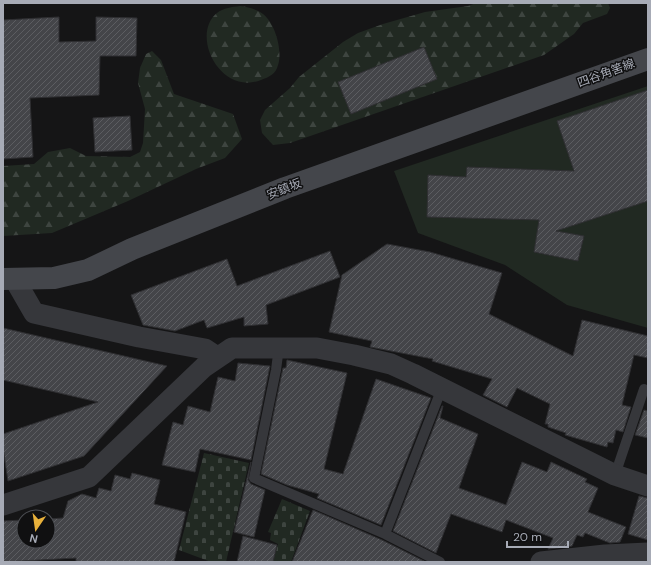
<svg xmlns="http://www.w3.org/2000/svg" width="651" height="565" font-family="'DM Sans','Noto Sans JP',sans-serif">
<defs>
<pattern id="forest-firs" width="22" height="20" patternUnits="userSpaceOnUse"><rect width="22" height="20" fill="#212922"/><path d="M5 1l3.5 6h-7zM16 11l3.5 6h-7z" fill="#3e4540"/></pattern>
<pattern id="cemetery-stones" width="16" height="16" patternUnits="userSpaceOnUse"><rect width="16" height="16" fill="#212922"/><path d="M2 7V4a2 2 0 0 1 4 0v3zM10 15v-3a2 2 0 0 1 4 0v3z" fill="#3e4540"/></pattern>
<pattern id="building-hatch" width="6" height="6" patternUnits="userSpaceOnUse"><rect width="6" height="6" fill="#444549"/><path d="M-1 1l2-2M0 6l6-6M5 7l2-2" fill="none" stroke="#5c5d61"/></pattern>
</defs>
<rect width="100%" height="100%" fill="#151516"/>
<path fill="#212922" d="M648 86V328L567 305 505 265 418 233 394 171Z"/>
<path fill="url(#forest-firs)" d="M476 3H608L610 8 607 14 583 23 574 34 544 55 290 143 273 145 262 133 260 120 265 110 290 88 299 77 343 42 358 33 383 24 425 12 468 6Z
M240 6C248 7 256 9 263 14 275 23 283 51 278 65 276 74 269 77 261 80 220 96 190 35 217 13 223 8 233 7 240 6Z
M152 51 161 60 174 94 233 114 242 139 225 158 196 169 128 201 52 233 3 236V166L34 164 48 152 70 148 86 156 130 157 140 152 143 143 145 109 138 83 140 68 146 54Z"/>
<path fill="url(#cemetery-stones)" d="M204 453 249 463 226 562H211L179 550Z
M282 499 310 511 291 562H273L278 544 270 540 271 533 268 532Z"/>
<path fill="url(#building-hatch)" stroke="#2f2f32" d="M59 17V42L96 41V17L137 18 136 56H100L99 95 30 98 33 157 3 159V20Z
M424 47 437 79 351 114 338 82Z
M648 90V201L556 231 584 236 578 261 534 252 539 220 427 217 428 175 466 177 467 167 574 171 557 121Z
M130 116 132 150 95 152 93 118Z
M387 244 430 252 502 273 489 314 573 356 582 320 648 336V358L634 355 622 405 631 407 623 432 616 430 613 443 608 442 607 447 565 435 566 433 548 427V424H545L550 404 517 388 507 407 483 395 492 379 432 361 433 359 370 347 372 341 329 332 342 275Z
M330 251 340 277 266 305 268 324 244 326V317L207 328 204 320 175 331 143 325 131 295 227 259 237 286Z
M3 328 167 366 84 456 8 481 3 448V434L98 402 3 380Z
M287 360 347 373 324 469 343 474 376 379 431 398 381 525 317 498 319 494 287 485 261 474 283 368H286Z
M238 363 270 366 251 460 200 449 195 472 162 465 173 422 183 425 188 406 210 412 218 377 235 381Z
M442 406H443L440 418 478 434 459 488 506 505 522 462 547 472 551 462 587 479 585 482 598 488 588 512 626 527 620 542 610 543 585 533 583 537 577 535 572 546 548 549 553 538 506 520 502 532 451 514 436 553 393 531Z
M644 410 648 411V438L635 435Z
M251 462 248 480 251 484 265 490 254 537 234 532Z
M132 473 160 480 154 504 186 512 174 562H76V558L3 562V521L24 520V541H48V519L63 518 68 501 82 494 96 498 99 488 111 491 115 475 130 479Z
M639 496 648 498V540L628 534Z
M313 510 382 540 426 562H292Z
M243 536 277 545 273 562H237Z"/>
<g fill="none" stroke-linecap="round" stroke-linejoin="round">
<path stroke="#36373b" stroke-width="10" d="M279 347 276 370 254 478 385 534 440 562
M615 475 644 389
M385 534 442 388"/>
<path stroke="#36373b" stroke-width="21" d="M15 280 34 313 139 337 205 349 217 357
M3 505 89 477 204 367 232 348H317L354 355 391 364 413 374 615 475 648 486
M541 562 605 555 648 553"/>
<path stroke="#44464b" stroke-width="22" d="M3 279 54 278 88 270 132 249 285 188 648 59"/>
</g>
<g text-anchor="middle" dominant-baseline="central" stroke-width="3" stroke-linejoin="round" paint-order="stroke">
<g font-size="12" fill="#a7abb6" stroke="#101011">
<text transform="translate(606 73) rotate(-20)">四谷角筈線</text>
<text transform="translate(284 189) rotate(-21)">安鎮坂</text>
</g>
</g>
<rect width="651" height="565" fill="none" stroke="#a7abb6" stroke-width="8"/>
<g transform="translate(36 529) rotate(193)"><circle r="19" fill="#101011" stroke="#4c4e53"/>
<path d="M0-3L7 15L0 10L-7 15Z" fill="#e8b13b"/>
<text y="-6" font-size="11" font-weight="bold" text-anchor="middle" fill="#a7abb6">N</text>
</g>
<path d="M507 541v6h61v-6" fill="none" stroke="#a7abb6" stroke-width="2"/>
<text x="513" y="541" font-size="12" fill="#a7abb6" stroke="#101011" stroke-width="3" paint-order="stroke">20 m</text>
</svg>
